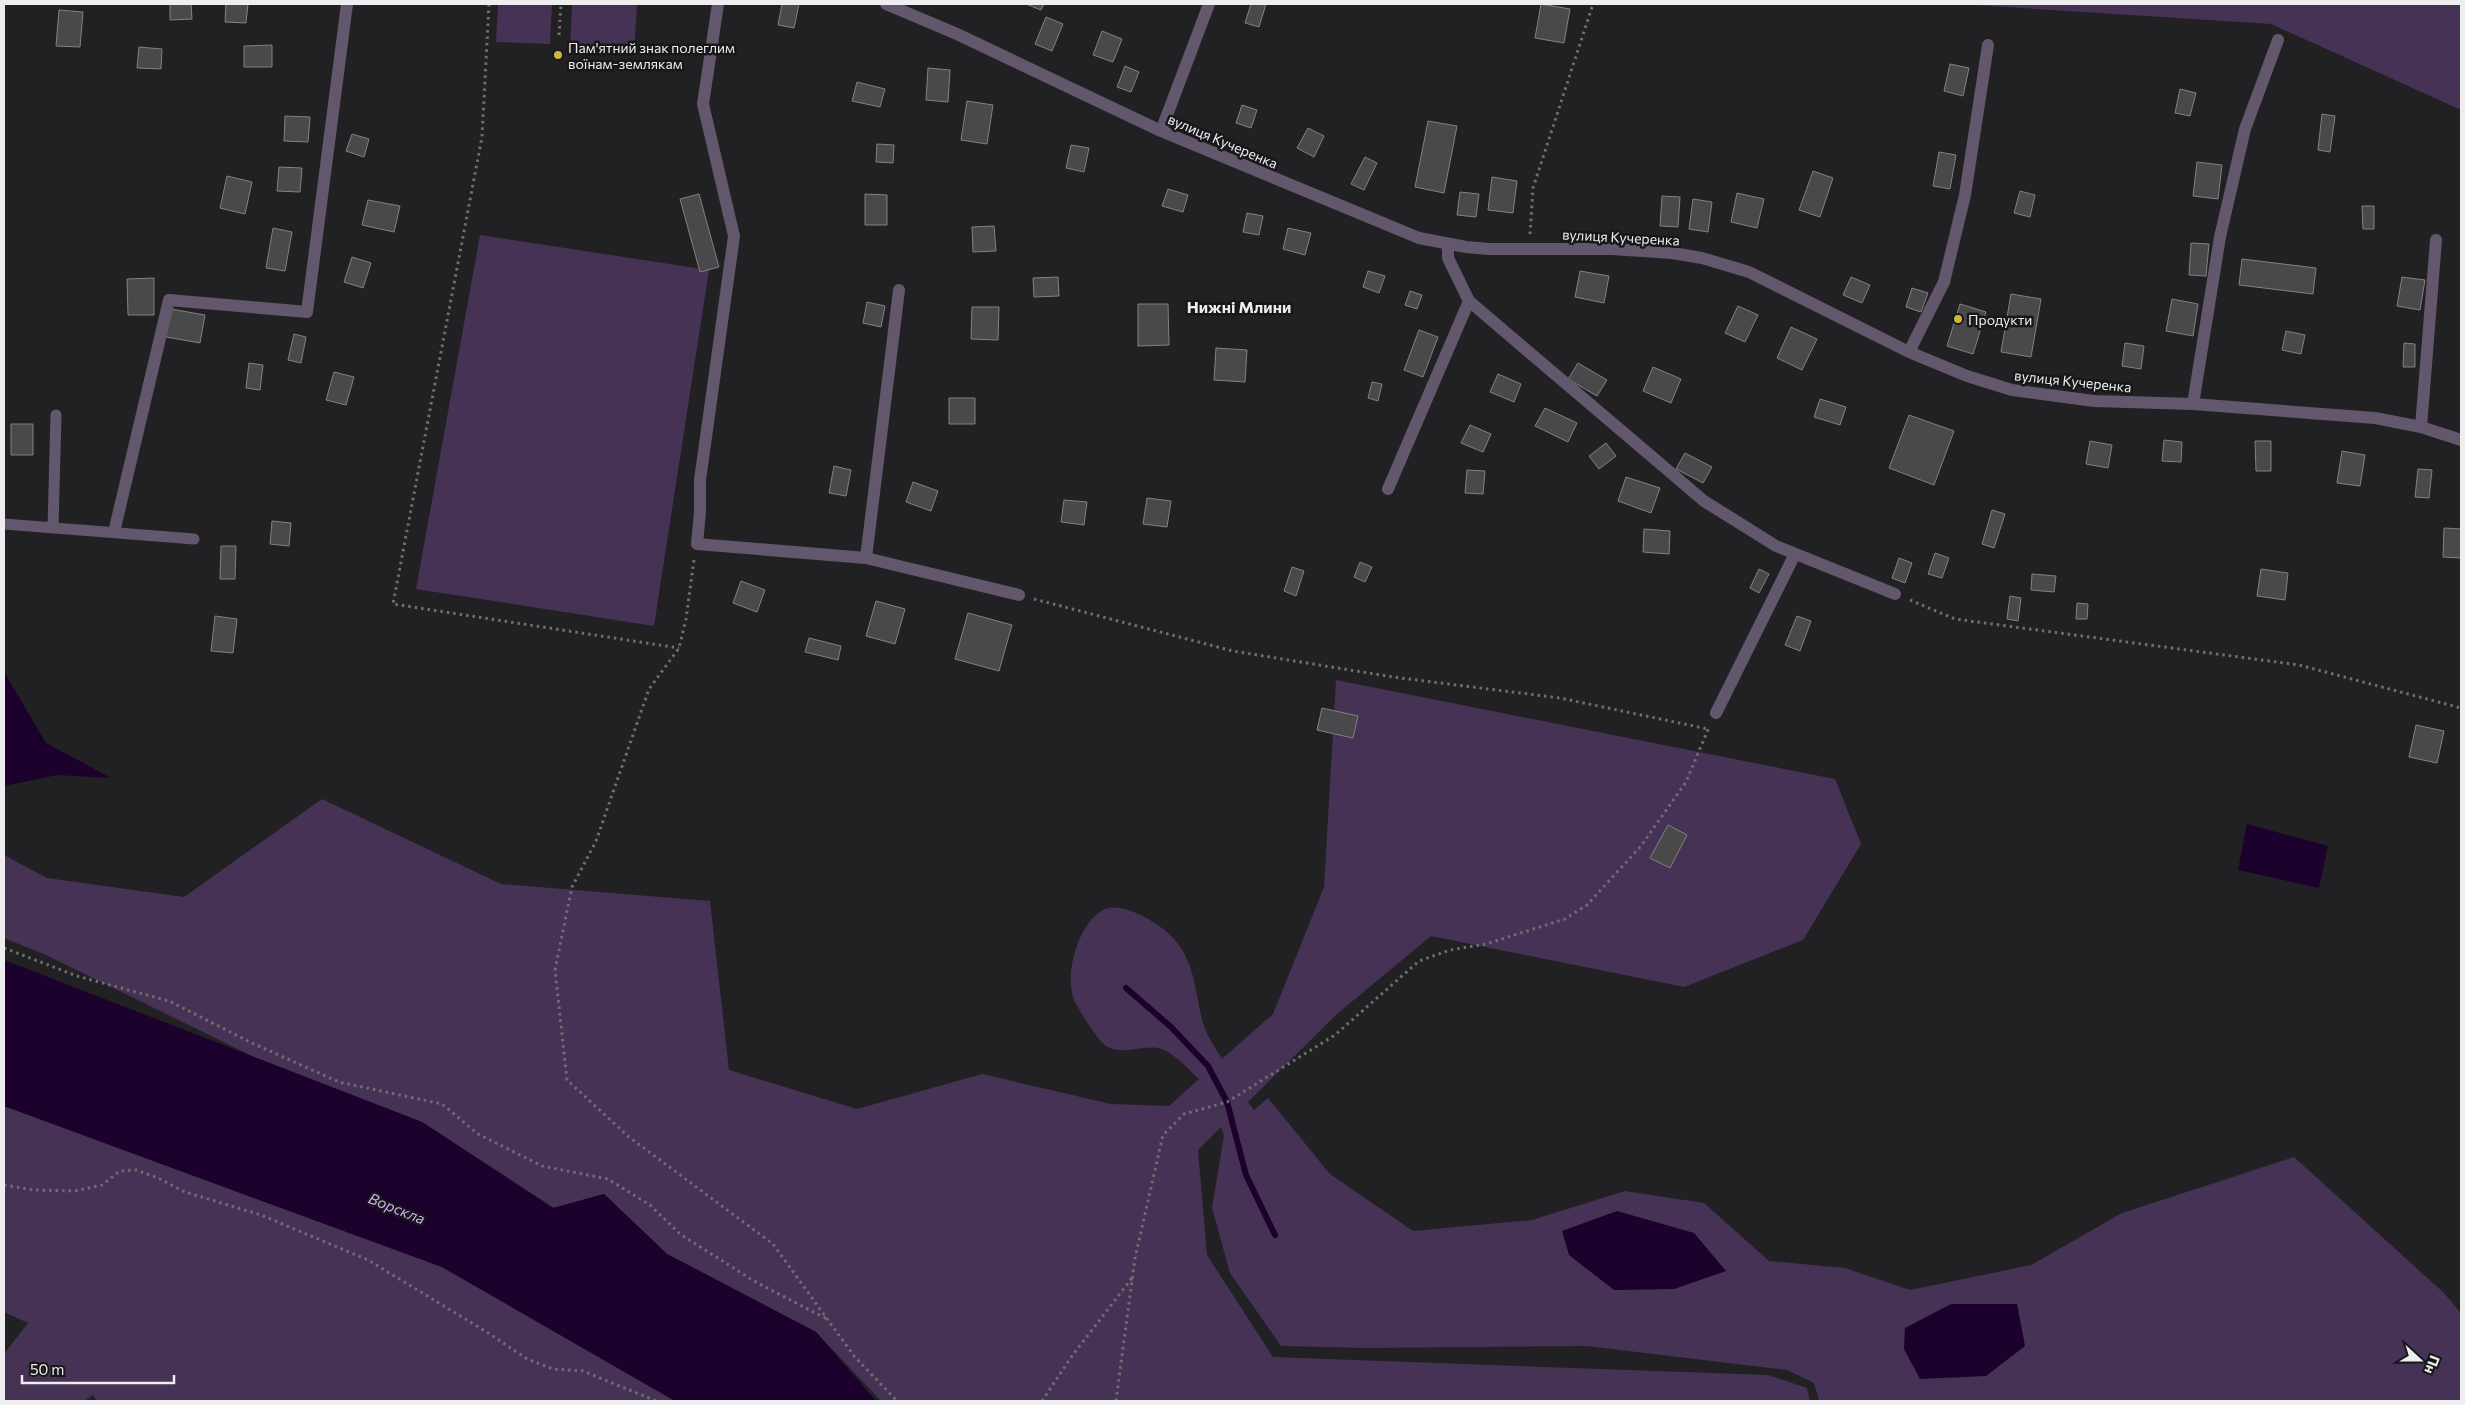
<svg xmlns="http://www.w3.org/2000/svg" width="2465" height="1405" font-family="Commissioner,sans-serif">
<rect width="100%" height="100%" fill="#212023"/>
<path fill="#453255" d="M498 4H552L550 44 496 42Z
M572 4H637L634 54 570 50Z
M1959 4H2461V110L2271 24Z
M480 235 709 270 654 626 416 589Z
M1336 680 1835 779 1861 844 1803 940 1684 987 1431 936 1337 1014 1248 1102 1254 1110 1268 1098 1330 1174 1413 1231 1532 1220 1625 1191 1704 1203 1769 1261 1845 1268 1910 1290 2031 1265 2122 1213 2294 1157 2444 1293 2461 1313V1401H1819L1814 1383 1787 1370 1587 1346 1366 1348 1281 1346 1230 1273 1212 1208 1224 1135 1221 1127 1198 1150 1207 1255 1273 1357 1768 1375 1807 1388 1810 1401H881L816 1332 667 1254 604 1194 554 1208 422 1122 254 1057 46 955 4 938V855L47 878 184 897 322 799 501 884 710 901 729 1070 857 1109 982 1074 1111 1104 1169 1106 1199 1079C1188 1069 1177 1056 1164 1050 1145 1041 1115 1062 1099 1039 1091 1029 1077 1008 1073 997 1065 971 1079 921 1105 909 1124 901 1163 925 1175 940 1198 968 1194 996 1205 1029 1209 1039 1216 1049 1222 1059L1273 1014 1324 887Z
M4 1106 442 1267 675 1401H97L93 1395 84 1401H4V1354L28 1323 4 1312Z"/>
<path fill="#1b012b" d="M4 672 46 743 111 778 57 775 4 786Z
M2247 824 2328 846 2319 888 2238 870Z
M4 960 422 1122 553 1208 604 1194 667 1254 816 1332 876 1401H675L442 1267 4 1106Z
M1617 1211 1694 1233 1726 1271 1674 1289 1614 1290 1569 1255 1562 1231Z
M1951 1304H2017L2025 1346 1986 1376 1920 1379 1904 1349 1905 1328Z"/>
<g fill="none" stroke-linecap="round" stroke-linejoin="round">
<path stroke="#1b012b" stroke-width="6" d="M1126 988 1171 1027 1208 1066 1227 1102 1246 1175 1275 1235"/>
</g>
<path fill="#49484b" stroke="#828184" d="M170 4H191L192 19 170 20Z
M226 4H248L246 23 225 22Z
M782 4H799L794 28 778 25Z
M1026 4H1044L1041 10Z
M1251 4H1266L1259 27 1245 23Z
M1541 4 1570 9 1564 43 1535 38Z
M59 10 83 12 80 47 56 46Z
M1046 17 1063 24 1052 51 1035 44Z
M1102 31 1122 39 1113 62 1093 55Z
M272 45V67H244V46Z
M139 47 162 49 161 69 137 68Z
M1950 64 1969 68 1963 96 1944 91Z
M1125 66 1139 72 1131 92 1117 87Z
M928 68 950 70 948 102 926 100Z
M857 82 885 89 880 107 852 101Z
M2180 89 2196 93 2190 116 2175 113Z
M967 101 993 105 987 144 961 140Z
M1242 105 1257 110 1251 128 1236 123Z
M2322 114 2335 116 2330 152 2318 150Z
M285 116 310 117 308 142 284 141Z
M1428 121 1457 126 1444 193 1415 187Z
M1308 128 1324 136 1314 157 1297 148Z
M352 134 369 139 364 157 346 151Z
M877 144 894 145 893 163 876 162Z
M1071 145 1089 148 1084 172 1066 168Z
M1939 152 1956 155 1950 189 1933 186Z
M1365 157 1377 163 1364 190 1351 184Z
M2197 162 2222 165 2218 199 2193 196Z
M279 167 302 168 300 192 277 191Z
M1813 171 1833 178 1820 217 1799 210Z
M227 176 252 182 245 214 220 208Z
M1492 177 1517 181 1513 213 1488 210Z
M1168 189 1188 195 1183 212 1162 206Z
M2020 191 2035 195 2030 217 2014 213Z
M1460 192 1479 194 1476 217 1457 215Z
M1737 193 1764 199 1757 228 1731 222Z
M699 194 719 267 700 272 680 199Z
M865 194 887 195V225H865Z
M1662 196 1680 197 1678 227 1660 226Z
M1693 199 1712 202 1708 232 1689 229Z
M368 200 400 206 394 232 362 225Z
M2362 206H2374V229H2363Z
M1247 213 1263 216 1259 235 1243 232Z
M994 226 996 251 973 252 972 227Z
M273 228 292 232 285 271 266 268Z
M1288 228 1311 233 1305 255 1283 249Z
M2191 243 2209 244 2206 276 2189 275Z
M352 257 371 263 363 288 344 282Z
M2242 259 2316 268 2313 294 2239 285Z
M1368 271 1385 276 1379 293 1363 287Z
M1580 271 1609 276 1604 303 1575 297Z
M1058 277 1059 296 1034 297 1033 278Z
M1851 277 1870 285 1862 303 1843 295Z
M2402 277 2425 280 2420 310 2397 306Z
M154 278V315H128L127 279Z
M1912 288 1928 293 1921 312 1906 307Z
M1410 291 1422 295 1417 309 1405 305Z
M2011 294 2041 299 2031 357 2001 352Z
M2172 299 2198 304 2193 336 2166 331Z
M867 302 885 306 881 327 863 323Z
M1138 304H1168L1169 345 1138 346Z
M1960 304 1986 312 1973 354 1947 346Z
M1738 306 1758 315 1745 342 1725 333Z
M972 307H999L998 340 971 339Z
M171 309 205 315 200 343 166 337Z
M1791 327 1817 339 1802 370 1777 358Z
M1419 330 1438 337 1423 377 1404 370Z
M2286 331 2305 335 2301 354 2282 350Z
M294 334 306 337 301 363 288 360Z
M2125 343 2144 346 2141 369 2122 366Z
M2404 343 2415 344V367H2403Z
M1216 348 1247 350 1245 382 1214 380Z
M249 363 263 365 260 390 246 388Z
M1578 363 1607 380 1597 396 1568 379Z
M1653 367 1681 379 1671 403 1643 391Z
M334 372 354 377 346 405 326 400Z
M1498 374 1521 384 1514 402 1490 392Z
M1372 382 1382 384 1378 401 1368 398Z
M949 398H975V424H949Z
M1820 399 1846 407 1840 425 1814 417Z
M1545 408 1577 423 1568 442 1535 426Z
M1909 415 1954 431 1934 485 1889 468Z
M11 424H33V455H11Z
M1470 425 1491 434 1483 452 1461 443Z
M2164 440 2182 442 2181 462 2162 461Z
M2090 441 2112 445 2108 468 2086 464Z
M2255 441H2271V471H2256Z
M1606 443 1616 456 1599 469 1589 456Z
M2342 451 2365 455 2360 486 2337 483Z
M1685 453 1712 467 1703 483 1676 469Z
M834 466 851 470 846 496 829 493Z
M2418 469 2432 470 2429 498 2415 497Z
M1467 470 1485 471 1483 494 1465 493Z
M1626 477 1660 488 1651 513 1618 501Z
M913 482 938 491 931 511 906 502Z
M1147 498 1171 501 1167 527 1143 524Z
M1064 500 1087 502 1084 525 1061 522Z
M1992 510 2005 514 1994 548 1982 544Z
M272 521 291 523 289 546 270 544Z
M2444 528 2461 529V558L2443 557Z
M1644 529 1670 531 1669 554 1643 552Z
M221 546H236L235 579H220Z
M1935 553 1949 558 1942 578 1928 574Z
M1899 558 1912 563 1905 583 1892 578Z
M1360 562 1372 567 1365 582 1354 577Z
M1292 567 1304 571 1296 596 1284 591Z
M1759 569 1769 574 1759 593 1750 588Z
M2261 569 2288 573 2285 600 2257 596Z
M2032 574 2056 576 2054 592 2031 590Z
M741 581 765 590 757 612 733 603Z
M2010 596 2021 598 2018 621 2007 619Z
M876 601 905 609 895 644 866 636Z
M2077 603 2088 604 2087 619H2076Z
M968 613 1012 625 999 671 955 659Z
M215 616 237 619 233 653 211 651Z
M1797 616 1811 621 1800 651 1785 645Z
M809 638 841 646 838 660 805 652Z
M1322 708 1358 716 1353 738 1317 730Z
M2416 725 2444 731 2437 763 2409 757Z
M1668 825 1687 835 1670 868 1650 858Z"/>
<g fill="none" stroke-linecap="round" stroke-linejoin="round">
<path stroke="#6f6e71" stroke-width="3" stroke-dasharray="2.5 4" stroke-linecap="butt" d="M489 4 482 137 393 604 679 648
M559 35 561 4
M1530 234 1533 188 1593 4
M694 560 686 619 679 648 649 689 596 841 572 887 555 970 567 1080 629 1137 773 1244 854 1356 897 1401
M1034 599 1233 651 1393 677 1560 698 1708 729
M1910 600 1955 619 2299 665 2461 708
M4 948 77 976 169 1001 252 1043 339 1082 442 1104 478 1134 542 1166 608 1179 650 1205 680 1234 754 1281 827 1319
M4 1185 34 1190 75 1191 102 1185 120 1171 136 1170 158 1178 185 1192 261 1215 368 1260 490 1334 527 1359 553 1369 583 1371 656 1401
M1042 1401 1072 1356 1132 1278
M1116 1401 1135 1258 1163 1135 1184 1114 1227 1102 1335 1035 1419 961 1450 950 1486 944 1565 919 1587 905 1641 846 1686 782 1709 727"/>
<path stroke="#63576e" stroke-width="11" d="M4 524 194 539
M53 527 56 415"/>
<path stroke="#63576e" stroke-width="12" d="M718 4 703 104 734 236 700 480V512L697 544 866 558 1019 595
M886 4 957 34 1161 131 1419 238 1466 247 1489 249H1612L1672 253 1702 258 1749 272 1909 352 1967 376 2012 390 2094 401 2193 404 2375 418 2421 427 2461 440
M1161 131 1209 4
M1448 244V258L1469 301 1704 501 1776 546 1895 594
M1909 352 1944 282 1965 195 1988 45
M2193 404 2220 237 2245 129 2278 40
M2421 427 2436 240
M1388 489 1469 301
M114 532 169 300 307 312 347 4
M866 558 899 290
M1716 713 1795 554"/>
</g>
<g fill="#cfb837" stroke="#181719" stroke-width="2">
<circle cx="558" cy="55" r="5"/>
<circle cx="1958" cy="319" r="5"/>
</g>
<g text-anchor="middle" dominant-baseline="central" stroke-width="5" stroke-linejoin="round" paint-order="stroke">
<g font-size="14" fill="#eeedef" stroke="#181719" text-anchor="start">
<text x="568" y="47">Пам'ятний знак полеглим<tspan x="568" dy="16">воїнам-землякам</tspan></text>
<text x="1968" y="319">Продукти</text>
</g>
<g font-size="14" fill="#eeedef" stroke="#181719">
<text transform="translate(1223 141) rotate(23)">вулиця Кучеренка</text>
<text transform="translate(1621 237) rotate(3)">вулиця Кучеренка</text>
<text transform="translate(2073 381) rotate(6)">вулиця Кучеренка</text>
</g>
<g font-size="15" font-style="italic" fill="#d4abf8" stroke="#181719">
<text transform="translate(397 1208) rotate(22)">Ворскла</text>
</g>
<g font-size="16" font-weight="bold" fill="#eeedef" stroke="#181719">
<text x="1239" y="306">Нижні Млини</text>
</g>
</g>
<rect width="2465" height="1405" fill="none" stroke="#eeedef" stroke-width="10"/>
<g transform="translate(2420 1360) rotate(111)" stroke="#181719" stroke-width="4" paint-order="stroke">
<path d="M0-4L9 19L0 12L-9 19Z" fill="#eeedef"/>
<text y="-8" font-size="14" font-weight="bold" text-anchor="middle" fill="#eeedef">Пн</text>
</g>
<path d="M22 1375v8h152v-8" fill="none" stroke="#eeedef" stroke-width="2.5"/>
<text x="30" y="1375" font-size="15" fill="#eeedef" stroke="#181719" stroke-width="4" paint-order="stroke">50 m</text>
</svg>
